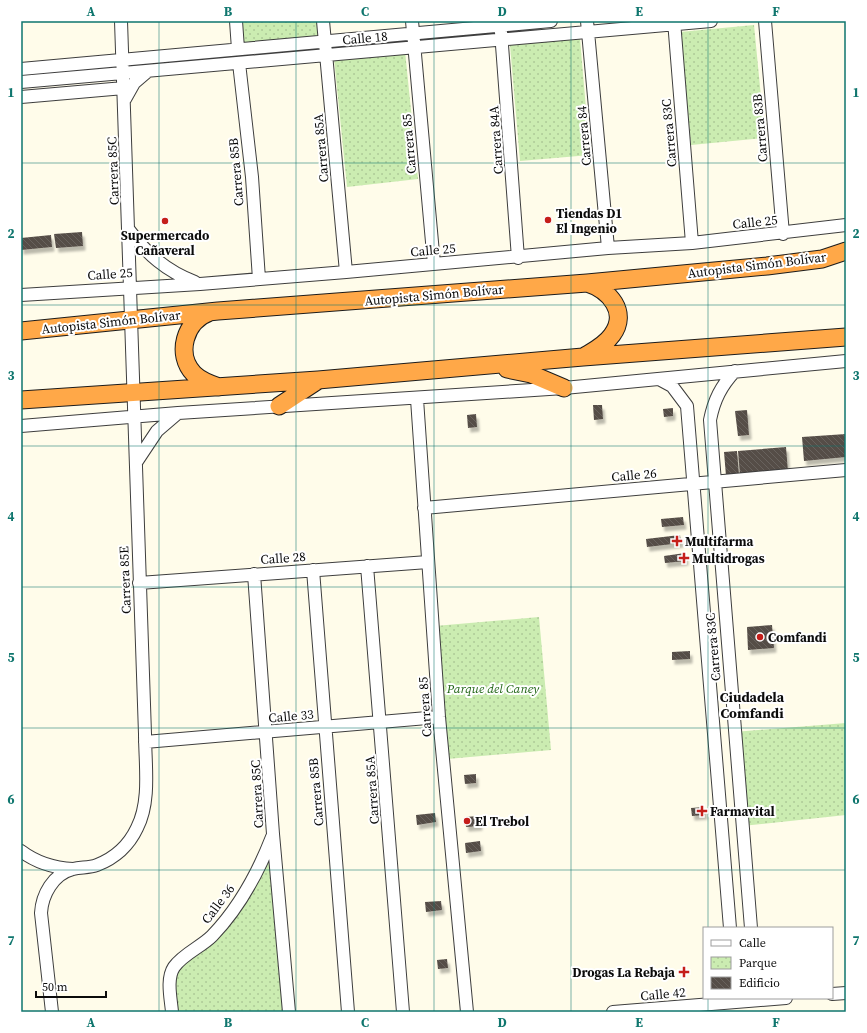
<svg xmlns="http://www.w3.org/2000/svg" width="867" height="1033" font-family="'Source Serif 4',serif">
<defs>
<pattern id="park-dots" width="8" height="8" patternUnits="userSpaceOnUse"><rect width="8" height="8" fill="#cbecb1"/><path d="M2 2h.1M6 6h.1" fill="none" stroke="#adc997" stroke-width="1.8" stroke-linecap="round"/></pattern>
<pattern id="building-back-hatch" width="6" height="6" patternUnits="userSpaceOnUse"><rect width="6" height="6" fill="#554d47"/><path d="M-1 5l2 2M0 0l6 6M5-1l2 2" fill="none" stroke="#68625d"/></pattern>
<filter id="shadow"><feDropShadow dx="2.5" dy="4.5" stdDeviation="1" flood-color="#0004"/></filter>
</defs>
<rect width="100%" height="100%" fill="#fffcea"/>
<path fill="url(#park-dots)" d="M240 21H318L319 36 241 43Z
M754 25 765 138 691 145 680 32Z
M580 39 590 155 520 161 510 45Z
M405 51 418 179 347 187 334 58Z
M539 617 551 750 447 759 435 626Z
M846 723V815L742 826 734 732Z
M273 834 289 1012H172L174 967 216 931Z"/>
<path fill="url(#building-back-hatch)" filter="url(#shadow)" d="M82 232 83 246 56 248 54 234Z
M51 235 52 247 21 250V238Z
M593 405H602L603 419 594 420Z
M673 408V416L664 417 663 409Z
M747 410 749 435 738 436 735 411Z
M476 414 477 427 468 428 467 415Z
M846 434V457L804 461 802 437Z
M786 447 788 472 740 475 738 451Z
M737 451 739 475 726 476 724 452Z
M683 517 684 525 662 527 661 519Z
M680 535 681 543 647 547 646 539Z
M685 553 686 561 665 563 664 556Z
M772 625 774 648 748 650 747 627Z
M690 651V659L672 660V652Z
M476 774V783L465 784 464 775Z
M704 807 705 815 692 816 691 808Z
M435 813 436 822 417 825 416 815Z
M479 816 480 826 466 827 465 817Z
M480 841 481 851 466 853 465 843Z
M441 901 442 910 426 912 425 902Z
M447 959 448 968 438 969 437 960Z"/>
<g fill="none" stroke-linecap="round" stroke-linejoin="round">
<g stroke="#3e3e3e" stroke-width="14">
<path id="minor" d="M236 21 238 49
M323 21 346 272
M412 21 434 264
M587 21 608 248
M674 21 692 243
M765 21 783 234
M501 32 518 258
M239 63 252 177 259 279
M21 69 551 21
M21 82 711 21
M21 97 124 88
M125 99 134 83 148 71
M129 230C147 254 166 271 195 282
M21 295 200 284 346 272 608 248 692 243 846 225
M735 371C721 386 714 400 710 420L751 928
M659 379 672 386 687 406 730 928
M417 399 439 717 467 1012
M21 426 178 413 564 388 846 361
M137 461 157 431 178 413
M424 508 846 470
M367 566 403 1012
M313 570 348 1012
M254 574 273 834 289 1012
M139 583 428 562
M145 742 439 717
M21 851C37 863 53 868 73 869
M832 994 846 993
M52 1012 41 913C42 895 53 874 73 869 81 867 89 868 97 865 115 858 129 845 137 828 151 801 145 764 145 734L121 21
M172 1012C171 999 166 979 174 967 183 954 201 947 212 936 239 908 258 873 272 837
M613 1012 786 998"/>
</g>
<g stroke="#1c1c1c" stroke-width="19">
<path id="highway" d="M210 312C185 321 175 354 194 374 201 381 210 384 219 387
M21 331 218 311 587 283 767 266 822 259 846 251
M585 356C595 350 605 345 612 335 629 312 609 290 587 283
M507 369 531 374 564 388
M21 400 318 380 583 357 846 337
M279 406 317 381"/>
</g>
<use href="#minor" stroke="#fff" stroke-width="12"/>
<use href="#highway" stroke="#ffa848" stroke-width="17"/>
</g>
<path fill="none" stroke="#0f766e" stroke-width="1" stroke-opacity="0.55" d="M159 21V1012M296 21V1012M434 21V1012M571 21V1012M708 21V928M21 163H846M21 305H846M21 446H846M21 587H846M21 728H846M21 870H846M708 998V1012"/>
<g fill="#c51e1a" stroke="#fff" stroke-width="1.5">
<circle cx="548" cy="220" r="4"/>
<circle cx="165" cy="221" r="4"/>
<path d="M675 535h4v4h4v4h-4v4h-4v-4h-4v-4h4z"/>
<path d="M682 552h4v4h4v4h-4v4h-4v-4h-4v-4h4z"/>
<circle cx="760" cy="637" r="4"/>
<path d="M700 805h4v4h4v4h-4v4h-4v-4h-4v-4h4z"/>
<circle cx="467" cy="821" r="4"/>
<path d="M682 966h4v4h4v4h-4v4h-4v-4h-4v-4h4z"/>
</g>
<g text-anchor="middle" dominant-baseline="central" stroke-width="4" stroke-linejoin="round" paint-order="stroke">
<g font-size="13" fill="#0b0b0b" stroke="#fff">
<text transform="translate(365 38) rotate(-5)">Calle 18</text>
<text transform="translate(760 128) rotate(-95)">Carrera 83B</text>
<text transform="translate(669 133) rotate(-95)">Carrera 83C</text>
<text transform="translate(584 136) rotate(-95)">Carrera 84</text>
<text transform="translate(496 140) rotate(-94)">Carrera 84A</text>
<text transform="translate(409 144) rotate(-95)">Carrera 85</text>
<text transform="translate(321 148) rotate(-95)">Carrera 85A</text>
<text transform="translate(113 171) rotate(-92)">Carrera 85C</text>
<text transform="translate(236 172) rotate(-95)">Carrera 85B</text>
<text transform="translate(755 222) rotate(-6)">Calle 25</text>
<text transform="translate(433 250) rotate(-5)">Calle 25</text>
<text transform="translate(757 265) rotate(-7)">Autopista Simón Bolívar</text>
<text transform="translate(110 274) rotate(-4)">Calle 25</text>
<text transform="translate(434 295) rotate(-5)">Autopista Simón Bolívar</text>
<text transform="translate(111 322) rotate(-6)">Autopista Simón Bolívar</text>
<text transform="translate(634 475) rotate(-5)">Calle 26</text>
<text transform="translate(283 558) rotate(-4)">Calle 28</text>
<text transform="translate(125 580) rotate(-92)">Carrera 85E</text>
<text transform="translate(713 647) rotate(-95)">Carrera 83C</text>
<text transform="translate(425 707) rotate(-94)">Carrera 85</text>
<text transform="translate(291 716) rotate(-5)">Calle 33</text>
<text transform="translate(372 790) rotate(-94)">Carrera 85A</text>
<text transform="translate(316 792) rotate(-95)">Carrera 85B</text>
<text transform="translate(257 794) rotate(-93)">Carrera 85C</text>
<text transform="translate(218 904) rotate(-53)">Calle 36</text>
<text transform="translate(663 994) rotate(-5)">Calle 42</text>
</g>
<g font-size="13" font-weight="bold" fill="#0b0b0b" stroke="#fff" text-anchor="start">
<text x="556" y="213">Tiendas D1<tspan x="556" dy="15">El Ingenio</tspan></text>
<text x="165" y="235" text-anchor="middle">Supermercado<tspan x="165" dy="15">Cañaveral</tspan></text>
<text x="685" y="541">Multifarma</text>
<text x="692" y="558">Multidrogas</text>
<text x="768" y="637">Comfandi</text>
<text x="710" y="811">Farmavital</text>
<text x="475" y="821">El Trebol</text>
<text x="675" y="972" text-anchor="end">Drogas La Rebaja</text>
</g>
<g font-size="13" font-style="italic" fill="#236718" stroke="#fff">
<text x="493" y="688">Parque del Caney</text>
</g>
<g font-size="14" font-weight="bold" fill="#0b0b0b" stroke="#fff">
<text x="752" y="697">Ciudadela<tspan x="752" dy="16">Comfandi</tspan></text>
</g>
</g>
<rect width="867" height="1033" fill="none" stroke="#ffffff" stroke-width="44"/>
<rect x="703" y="927" width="130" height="72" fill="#ffffff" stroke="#9d9d9d"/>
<rect x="711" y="940" width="20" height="6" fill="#ffffff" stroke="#9d9d9d"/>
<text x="739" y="947" font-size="12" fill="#0b0b0b">Calle</text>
<rect x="711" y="957" width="20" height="12" fill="url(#park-dots)" stroke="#9d9d9d"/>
<text x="739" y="967" font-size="12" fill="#0b0b0b">Parque</text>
<rect x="711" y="977" width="20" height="12" fill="url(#building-back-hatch)" stroke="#9d9d9d"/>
<text x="739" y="987" font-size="12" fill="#0b0b0b">Edificio</text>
<path d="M36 991v6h70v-6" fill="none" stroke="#0b0b0b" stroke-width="2"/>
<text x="42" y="991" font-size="12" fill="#0b0b0b" stroke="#ffffff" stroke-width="3" paint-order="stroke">50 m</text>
<rect x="22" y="22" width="823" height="989" fill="none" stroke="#0f766e" stroke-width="1.5"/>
<g font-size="13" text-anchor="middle" font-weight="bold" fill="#0f766e">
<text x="91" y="16">A</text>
<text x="228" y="16">B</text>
<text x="365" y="16">C</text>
<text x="502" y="16">D</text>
<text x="639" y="16">E</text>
<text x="776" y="16">F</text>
<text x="11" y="97">1</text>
<text x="856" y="97">1</text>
<text x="11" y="238">2</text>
<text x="856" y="238">2</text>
<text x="11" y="380">3</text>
<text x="856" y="380">3</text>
<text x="11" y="521">4</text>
<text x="856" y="521">4</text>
<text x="11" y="662">5</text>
<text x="856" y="662">5</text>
<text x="11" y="804">6</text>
<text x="856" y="804">6</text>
<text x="11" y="945">7</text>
<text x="856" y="945">7</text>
<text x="91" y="1027">A</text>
<text x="228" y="1027">B</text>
<text x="365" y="1027">C</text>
<text x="502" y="1027">D</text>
<text x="639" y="1027">E</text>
<text x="776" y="1027">F</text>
</g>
</svg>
